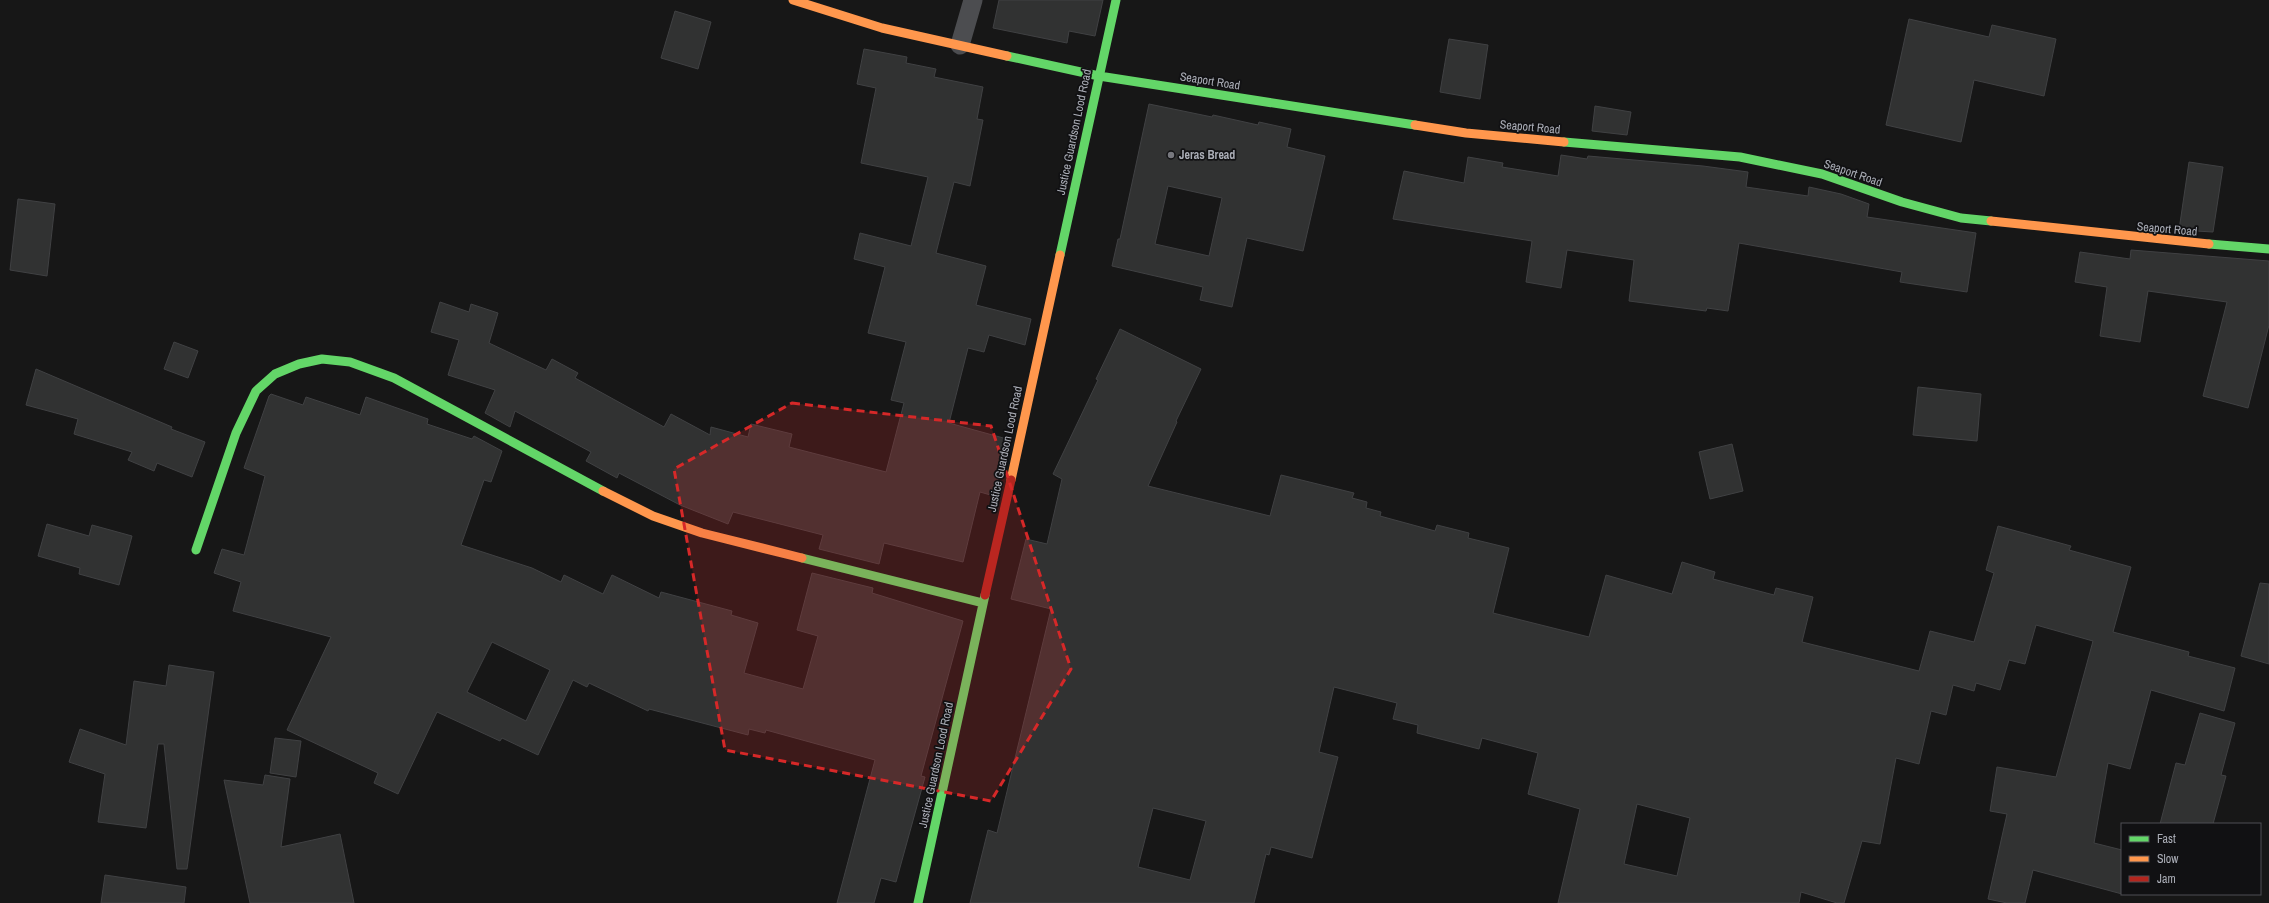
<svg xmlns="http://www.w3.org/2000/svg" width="2269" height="903" font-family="'Archivo Narrow',sans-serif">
<rect width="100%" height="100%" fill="#171717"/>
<path fill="#313232" stroke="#404143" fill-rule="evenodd" d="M999 0H1103L1095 36 1069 31 1067 43 993 28Z
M675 11 711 22 698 69 661 58Z
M1909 19 1989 37 1992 25 2056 39 2044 96 1974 80 1961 142 1886 125Z
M1449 39 1488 45 1480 99 1440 92Z
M864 49 907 57 906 63 936 69 934 77 983 87 977 119 983 120 970 186 954 182 936 253 986 266 976 305 1031 319 1025 345 989 335 984 352 968 348 949 423 1007 439 994 496 980 492 963 562 884 543 879 564 819 549 823 535 733 512 728 524 680 505 619 473 617 478 586 461 591 452 515 411 510 427 485 413 495 390 448 375 459 340 431 332 440 302 469 312 471 304 498 313 489 343 546 370 552 359 578 373 575 378 664 427 671 414 710 435 711 427 748 437 751 424 792 434 789 447 886 472 904 403 891 400 906 342 868 333 885 267 854 259 860 233 911 246 928 177 861 163 876 88 857 84Z
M1149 104 1212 117 1213 115 1258 125 1259 122 1291 129 1287 147 1325 156 1303 251 1247 238 1232 307 1200 300 1203 287 1112 266 1118 239H1120ZM1168 186 1222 198 1209 256 1155 244Z
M1595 106 1631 112 1627 135 1592 131Z
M1561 155 1587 159 1588 156 1703 166 1748 172 1746 187 1808 196 1809 187 1841 194 1869 204 1867 217 1976 233 1967 292 1900 282 1902 272 1739 243 1728 311 1707 308 1706 311 1629 301 1634 260 1567 250 1561 288 1526 282 1532 241 1393 219 1404 171 1464 183 1468 157 1503 163 1502 167 1558 176Z
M2189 162 2223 167 2213 232 2179 230Z
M18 199 55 204 47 276 10 270Z
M2131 250 2269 261V325L2248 408 2203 396 2227 302 2148 291 2140 342 2100 336 2107 287 2075 282 2080 252 2130 259Z
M1120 329 1201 369 1176 421 1177 422 1148 486 1270 516 1281 475 1354 493 1352 498 1367 502 1366 508 1381 512 1380 516 1435 531 1437 525 1469 533 1468 538 1509 548 1493 613 1589 637 1606 575 1672 594 1682 562 1715 572 1713 579 1774 595 1776 588 1813 597 1802 642 1919 671 1930 631 1974 642 1994 573 1986 570 1998 526 2071 546 2069 550 2131 567 2113 632 2189 652 2188 656 2235 668 2224 711 2151 690 2130 769 2108 763 2094 843 2122 850V894L2033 870 2025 903H2007L1988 899 2007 814 1990 811 1997 767 2056 777 2093 641 2036 625 2025 664 2009 660 2000 690 1976 683 1974 691 1953 685 1946 715 1931 711 1919 764 1896 758 1880 844 1862 841 1844 903H1837L1801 892 1799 903H1558L1580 809 1528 794 1538 753 1482 738 1479 749 1417 733 1418 725 1393 719 1397 703 1334 687 1319 752 1338 757 1312 858 1271 847 1269 855 1266 854 1254 903H970L988 830 997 833 1051 609 1011 599 1026 539 1047 544 1062 479 1053 474 1098 380 1096 379ZM1637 804 1690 818 1677 876 1624 864ZM1153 808 1206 821 1190 880 1138 867Z
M174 342 198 351 188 378 164 369Z
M36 369 172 427 171 429 205 442 192 477 157 463 154 471 128 460 132 452 74 434 78 419 26 405Z
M1918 387 1981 394 1977 441 1913 435Z
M271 394 303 405 306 397 360 415 366 397 428 419 427 424 472 439 474 436 502 451 491 482 484 480 461 545 532 568 561 582 564 575 603 594 612 575 659 598 661 592 732 611 731 615 758 623 744 673 803 689 818 636 797 630 812 573 873 588 872 593 963 621 921 776 925 777 896 882 881 878 874 903H837L875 760 766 730 765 733 749 729 748 735 649 709 648 711 589 683 587 687 573 680 538 755 502 738 500 741 437 712 398 794 374 783 378 773 287 730 331 637 233 611 241 582 214 573 222 549 244 555 265 476 244 468 269 396ZM492 642 550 670 526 721 467 692Z
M1732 444 1743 491 1710 499 1699 452Z
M47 524 89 536 92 525 132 536 119 585 79 574 80 568 38 556Z
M2260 583 2269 584V664L2241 656Z
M169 665 214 672 187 869H177L164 744H158L146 828 98 822 105 774 69 762 80 729 126 745 134 681 166 686Z
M2200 713 2235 723 2221 775 2226 776 2213 824H2160L2176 763 2185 765Z
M275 738 301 741 296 777 270 773Z
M265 775 290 779 281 847 340 834 354 903H250L224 780 263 785Z
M105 875 186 887 184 903H101Z"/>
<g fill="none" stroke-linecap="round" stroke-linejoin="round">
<path stroke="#4c4d50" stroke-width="19" d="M960 45 973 0"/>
<path stroke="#63d668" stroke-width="9" d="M1007 56 1099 76 1415 125
M1564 142 1740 157 1822 174 1902 202 1961 218 1991 221
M2209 244 2269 249
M1060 255 1116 0
M196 550 236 433 256 391 275 374 299 364 322 359 350 362 394 378 603 491
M802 558 983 603
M918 903 985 595"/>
<path stroke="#ff974d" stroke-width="9" d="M793 0 882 28 1007 56
M1415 125 1466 133 1564 142
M1991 221 2209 244
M1011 480 1060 255
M603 491 653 516 702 533 802 558"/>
<path stroke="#b3261e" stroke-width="9" d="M985 595 1011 480"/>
</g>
<path fill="#d62828" fill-opacity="0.2" stroke="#d62828" stroke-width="3" stroke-dasharray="8 5" stroke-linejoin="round" d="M792 403 991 426 1071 669 991 801 725 750 674 469Z"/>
<circle fill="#77787e" stroke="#111113" stroke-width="1.5" cx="1171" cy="155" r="4"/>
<g text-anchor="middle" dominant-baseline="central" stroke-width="3.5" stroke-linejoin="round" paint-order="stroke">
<g font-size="12" fill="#aaadb6" stroke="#111113">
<text transform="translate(1210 81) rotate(9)">Seaport Road</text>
<text transform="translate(1530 127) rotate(5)">Seaport Road</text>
<text transform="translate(1074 132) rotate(-78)">Justice Guardson Lood Road</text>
<text transform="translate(1853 173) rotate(19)">Seaport Road</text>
<text transform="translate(2167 229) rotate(5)">Seaport Road</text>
<text transform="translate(1005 449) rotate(-78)">Justice Guardson Lood Road</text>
<text transform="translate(936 765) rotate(-78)">Justice Guardson Lood Road</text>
</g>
<g font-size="12" font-weight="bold" fill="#aaadb6" stroke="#111113" text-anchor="start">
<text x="1179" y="155">Jeras Bread</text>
</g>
</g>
<rect x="2121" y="823" width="140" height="72" fill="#111113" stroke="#4e4f54"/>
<rect x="2129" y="836" width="20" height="6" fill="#63d668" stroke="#4e4f54"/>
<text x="2157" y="843" font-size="12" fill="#aaadb6">Fast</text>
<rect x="2129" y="856" width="20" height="6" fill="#ff974d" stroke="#4e4f54"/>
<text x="2157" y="863" font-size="12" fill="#aaadb6">Slow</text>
<rect x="2129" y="876" width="20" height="6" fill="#b3261e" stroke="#4e4f54"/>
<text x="2157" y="883" font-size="12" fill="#aaadb6">Jam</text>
</svg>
